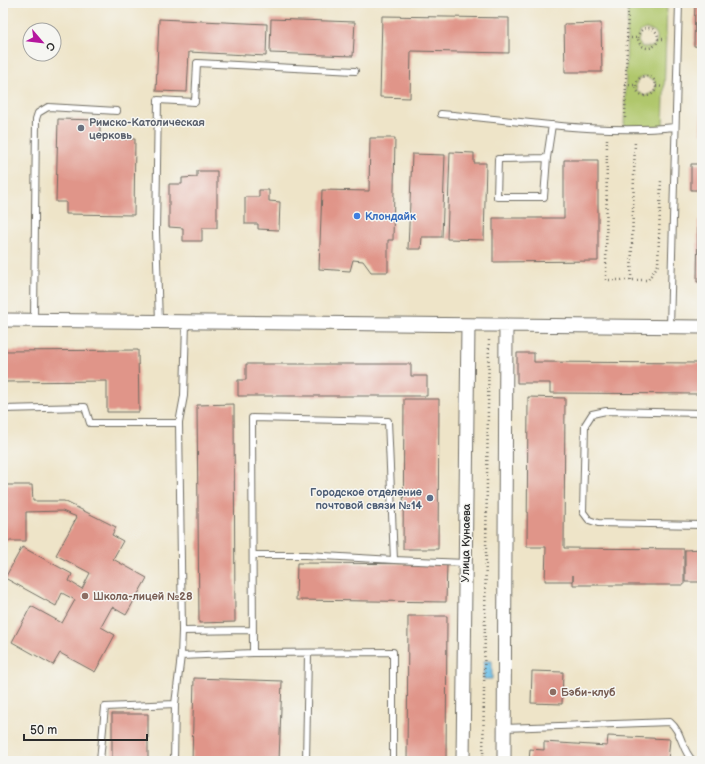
<svg xmlns="http://www.w3.org/2000/svg" width="705" height="764" font-family="'Balsamiq Sans',sans-serif">
<rect width="100%" height="100%" fill="#f6f6f2"/>
<filter id="ink" filterUnits="userSpaceOnUse"><feTurbulence type="fractalNoise" baseFrequency=".025" numOctaves="2"/><feDisplacementMap in="SourceGraphic" scale="8" xChannelSelector="R" yChannelSelector="G"/><feConvolveMatrix kernelMatrix="1 2 1 2 8 2 1 2 1" color-interpolation-filters="sRGB"/></filter>
<filter id="wash" filterUnits="userSpaceOnUse"><feTurbulence type="fractalNoise" baseFrequency=".012" numOctaves="4" result="noise"/><feDisplacementMap in="SourceGraphic" scale="16" xChannelSelector="R" yChannelSelector="G"/><feGaussianBlur stdDeviation="0.9" result="paint"/><feColorMatrix in="noise" values="0 0 0 0 0 0 0 0 0 0 0 0 0 0 0 0 0 1.4 0 .05"/><feComposite in="paint" operator="in"/></filter>
<g filter="url(#wash)">
<rect width="100%" height="100%" fill="#eee4c8"/>
<path fill="#b0c76c" stroke="#6e794c" fill-rule="evenodd" d="M628 3H667L663 129H624ZM645 29 654 31C659 36 658 43 652 47H642L638 42 640 32ZM644 76 654 80 656 86 654 92 645 96 637 91 636 85 638 79Z"/>
<path fill="#6cc0e8" stroke="#4c768a" d="M484 661H492V679H483Z"/>
<g id="blocks">
<path fill="#e09589" d="M695 3H702V47L694 46Z
M3 12H6L4 159H3Z
M382 16 509 18V53L411 51 410 98 380 97Z
M159 19 267 24 266 56 189 52 187 92 156 91Z
M271 19 355 22 353 56 270 53Z
M601 23 602 72H565L564 24Z
M701 113H702V133L700 132Z
M58 119 100 120V139H135L134 215 66 214V202H56Z
M370 138H395L393 240H388V272H371L363 261 353 260 350 271 319 269 322 190 369 191Z
M450 152 474 153V163H486L484 240 447 239Z
M412 154 445 155 442 237H422L421 249H408Z
M564 160H598V261L493 262V218H564Z
M691 164H702V190H691Z
M197 171H217V228H202V241H183V228L169 227V184H182V178L197 177Z
M259 190H269V201L280 202 279 230 258 229V224H245V197H259Z
M698 220H702V282H697Z
M138 350 139 412H107V381L3 382V351Z
M517 353H534V362L702 363V394L550 393V383H517Z
M246 364H411V376H427V396H238V380H246Z
M528 397 565 398 564 548 684 549V585H573V575V581H545L546 547H527Z
M404 399H439L438 549H403Z
M234 404 235 622 199 623 197 405Z
M3 485H32L33 501H64L116 527 112 535 123 541 113 559 147 578 126 615 112 607 101 627 115 635 95 672 60 653 53 665 12 642 31 606 62 623 75 600 62 593 56 606 5 578 22 547 72 574 69 581 82 589 90 573 56 555 77 517 62 511 26 512V541H3Z
M702 549V582H685V550Z
M297 563 447 564 446 602 296 600Z
M408 616H447L446 761H407Z
M532 671 563 672 562 704 531 703Z
M194 678 282 681 279 761H192Z
M112 714H148V761H112Z
M608 736 670 739 668 761H529L530 749 544 750V742L607 746Z"/>
</g>
</g>
<g filter="url(#ink)">
<use href="#blocks" fill-opacity="0" stroke="#6f6c62" stroke-width="1"/>
<g fill="none" stroke-linecap="round" stroke-linejoin="round">
<g stroke="#6f6c62" stroke-width="8">
<path id="lane" d="M441 114C519 120 597 135 675 127
M547 158 498 159 497 197H544L547 158 552 125
M34 320 36 119 38 113 48 107 117 111
M159 322 156 231 158 100 195 102 197 63 355 71
M186 322 184 396 179 423 182 631 253 630
M670 327 679 3
M3 409 85 407 90 423H179
M702 413 606 411 592 414 585 425 583 512 589 520 598 523 702 525
M253 555H306L394 560
M253 653 393 652V761
M181 656 182 631
M504 728 670 722C683 733 681 750 693 761
M100 761 105 707 175 704 181 656 253 653 252 418 388 421 394 560 465 563
M174 761 175 704
M306 761 308 654"/>
</g>
<g stroke="#6f6c62" stroke-width="15">
<path id="street" d="M3 320 702 327
M463 761 468 325
M504 761 506 325"/>
</g>
<path stroke="#6f6c62" stroke-width="2.5" stroke-dasharray="1 3" stroke-linecap="butt" d="M638 38a10 10 0 1 1 20 0a10 10 0 1 1-20 0Z
M627 38H637
M658 39H666
M636 86a10 10 0 1 1 20 0a10 10 0 1 1-20 0Z
M625 85H636
M656 86 664 87
M625 118 628 3
M607 139 606 280H648L658 265 661 180
M631 280 635 140
M483 761 489 338"/>
<use href="#lane" stroke="#fff" stroke-width="6"/>
<use href="#street" stroke="#fff" stroke-width="13"/>
</g>
</g>
<circle fill="#6b7280" stroke="#f6f6f2" stroke-width="1.5" cx="81" cy="128" r="4"/>
<circle fill="#3f7fe0" stroke="#f6f6f2" stroke-width="1.5" cx="357" cy="216" r="4"/>
<circle fill="#5c6f8a" stroke="#f6f6f2" stroke-width="1.5" cx="430" cy="498" r="4"/>
<g fill="#8d6e63" stroke="#f6f6f2" stroke-width="1.5">
<circle cx="85" cy="596" r="4"/>
<circle cx="553" cy="692" r="4"/>
</g>
<g text-anchor="middle" dominant-baseline="central" stroke-width="3" stroke-linejoin="round" paint-order="stroke">
<g font-size="11" font-weight="bold" fill="#5b616d" stroke="#f6f6f2" text-anchor="start">
<text x="89" y="122">Римско-Католическая<tspan x="89" dy="13">церковь</tspan></text>
</g>
<g font-size="11" font-weight="bold" fill="#366cbe" stroke="#f6f6f2" text-anchor="start">
<text x="365" y="216">Клондайк</text>
</g>
<g font-size="11" font-weight="bold" fill="#4e5e75" stroke="#f6f6f2" text-anchor="end">
<text x="422" y="492">Городское отделение<tspan x="422" dy="13">почтовой связи №14</tspan></text>
</g>
<g font-size="11" fill="#2b2b2b" stroke="#f6f6f2">
<text transform="translate(466 543) rotate(-89)">Улица Кунаева</text>
</g>
<g font-size="11" font-weight="bold" fill="#785e54" stroke="#f6f6f2" text-anchor="start">
<text x="93" y="596">Школа-лицей №28</text>
<text x="561" y="692">Бэби-клуб</text>
</g>
</g>
<rect width="705" height="764" fill="none" stroke="#f6f6f2" stroke-width="16"/>
<g transform="translate(42 42) rotate(118)"><circle r="19" fill="#f6f6f2" stroke="#a5a5a2"/>
<path d="M0-3L7 15L0 10L-7 15Z" fill="#b5179e"/>
<text y="-6" font-size="11" font-weight="bold" text-anchor="middle" fill="#2b2b2b">С</text>
</g>
<path d="M24 734v6h123v-6" fill="none" stroke="#2b2b2b" stroke-width="2"/>
<text x="30" y="734" font-size="12" fill="#2b2b2b" stroke="#f6f6f2" stroke-width="3" paint-order="stroke">50 m</text>
</svg>
